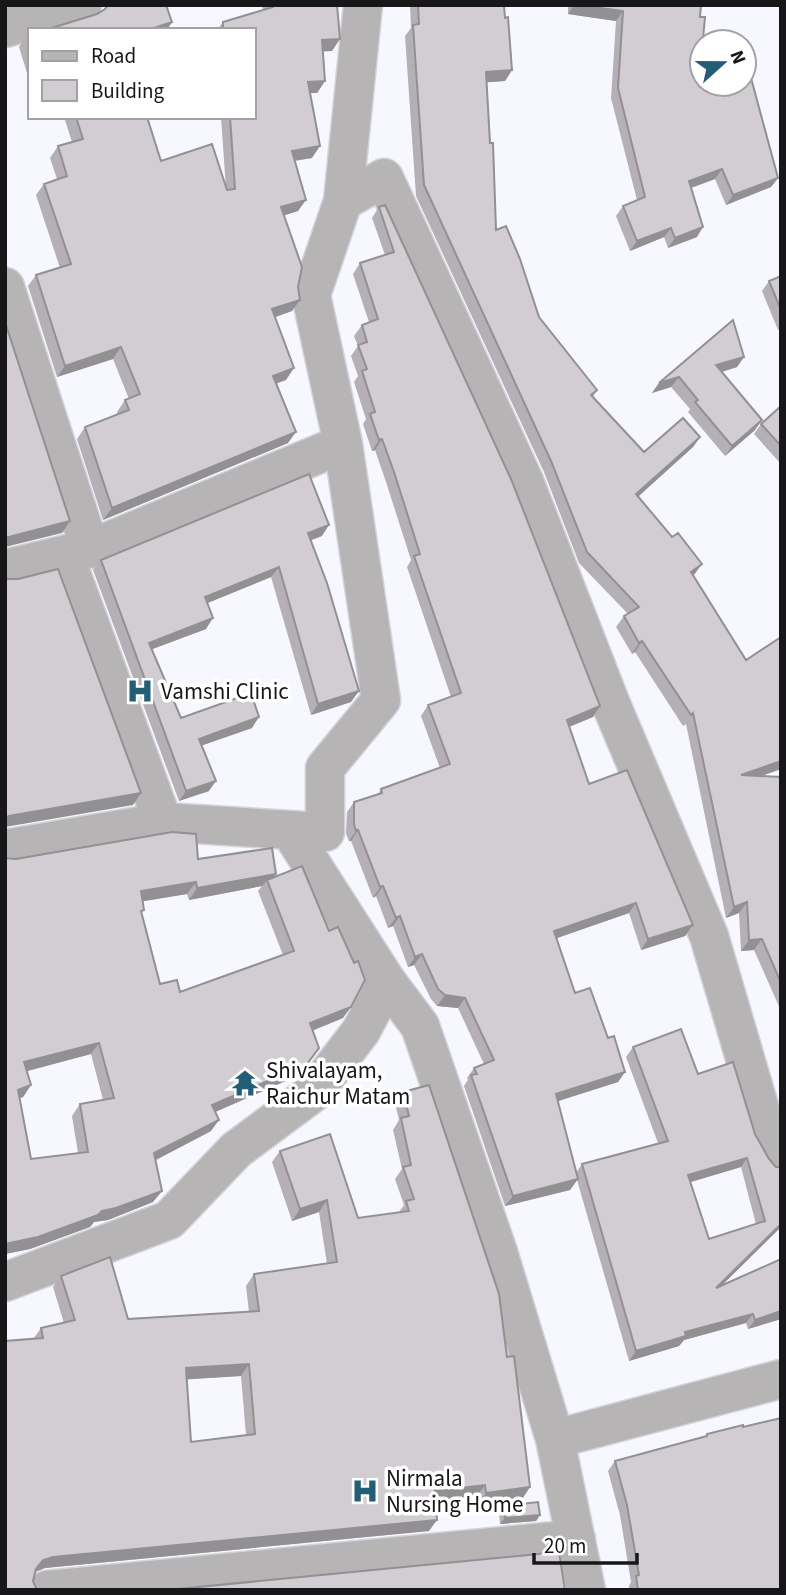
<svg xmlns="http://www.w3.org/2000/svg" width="786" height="1595" font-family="'Source Sans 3',sans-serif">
<rect width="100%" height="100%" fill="#f7f8ff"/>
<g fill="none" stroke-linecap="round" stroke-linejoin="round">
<g stroke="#d3d4da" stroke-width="41">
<path id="minor" d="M363 5 343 201 311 295 343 444 381 700 325 768V832L294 837 387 982
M5 28 82 5
M343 201 384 178 524 481 610 702 709 936 767 1133 781 1158
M5 287 90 549 343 444
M65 557 163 822 322 832
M5 569 88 549
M5 849 163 822
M5 1282 169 1220 236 1150 314 1092 361 1031 387 982 420 1026 498 1252 555 1439
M47 1590 576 1539
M586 1590 555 1439 781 1379"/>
</g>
<use href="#minor" stroke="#b7b4b5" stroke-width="38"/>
</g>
<path fill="#b4b0b5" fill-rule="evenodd" d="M262 5H337L332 51H323L325 81 317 93H310L312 158 295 161 298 211 284 215 292 311 275 317 286 380 276 383 288 443 103 520 77 439 85 427 118 415 117 412 125 400 129 399 113 359 57 377 28 286 36 275 60 268 36 195 44 184 57 179 50 158 58 146 72 142 64 117H147L161 161 226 189 221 117H254V30H217L223 22 263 10Z
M410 5H504L512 70 505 81 486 82 496 230 539 317 597 390 593 397 644 452 700 437 693 447 638 496 694 575 693 576 746 660 781 637V769L762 776 781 777V1011L754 950 741 951 739 913 726 918 686 724 683 726 635 652 632 654 616 627 624 616 628 614 579 563 544 472 416 196 405 36 411 28Z
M568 5H701L700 17 701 61 778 178 771 187 726 205 715 179 691 188 697 237 668 248 664 237 630 251 616 216 623 206 637 200 611 98 616 21 568 14Z
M30 34V83L19 47 27 35Z
M379 207 600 706 593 717 569 727 589 784 693 925 685 936 641 950 629 913 556 938 575 993 608 1038 625 1072 618 1082 558 1101 576 1173 582 1164 658 1143 626 1057 633 1047 698 1074 733 1062 781 1227 721 1286 781 1319 748 1329 746 1323 684 1340 679 1346 629 1361 577 1180 570 1190 505 1206 464 1086 468 1080 467 1078 474 1068 484 1064 458 1008 437 1006 431 999 414 965 408 967 393 926 388 928 376 896 373 898 351 841H349L346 834 347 812 354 802 378 794 381 789 440 768 421 716 428 705 451 697 407 567 411 560 386 482 375 450 372 451 363 424 366 419 354 382 358 376 351 356 358 346 354 336 362 325 369 322 353 274 360 263 385 255 372 218ZM741 1167 756 1224 709 1239 690 1182Z
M781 276V329L778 330 762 291 769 281Z
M744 357 737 367 721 372 755 430 725 456 688 412 690 409 671 387 652 393 659 383Z
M781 406V464L754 434 761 424Z
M322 536 311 540 351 702 311 715 271 577 207 603 206 629 152 649 181 718 252 728 202 745 209 791 179 801 93 570 101 560Z
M5 858 16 859H198L274 877 343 1018 313 1030 311 1060 299 1075 215 1112 211 1131 156 1160 162 1191 153 1202 108 1220 94 1222 90 1227 30 1249 5 1254ZM262 886 258 891 283 955 180 992 160 984 142 914 143 901 187 894 189 900ZM91 1054 103 1100 80 1104 72 1116 78 1153 31 1159 19 1098 23 1097 31 1085 27 1071Z
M403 1092 507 1357 530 1487 522 1499 478 1504 477 1496 436 1501 429 1531 45 1568 35 1572 33 1581 5 1590V1341L34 1338 41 1328 64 1323 53 1287 61 1276 128 1319 249 1312 246 1286 254 1274 327 1264 319 1212 292 1221 272 1162 280 1151 358 1218 399 1212 404 1205 395 1179 402 1169 393 1130 399 1120 395 1103ZM241 1376 246 1435 191 1442 187 1379Z
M707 1434 781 1590H629V1586L631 1582 620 1515 608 1471 615 1461 705 1436Z
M503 1506 540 1515 536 1521 500 1524 499 1512Z"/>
<path fill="#929093" d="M574 5H579L623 11 616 21 568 14Z
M172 22 167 30H148Z
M340 39 332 51 314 52 322 40Z
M512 70 505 81 478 83 486 72Z
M325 81 317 93H300L308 82Z
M320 146 312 158 284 162 292 151Z
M722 169 715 179 682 191 689 181Z
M778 178 771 187 726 205 733 195Z
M306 200 298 211 273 219 281 207Z
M703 227 697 237 668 248 675 238Z
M671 228 664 237 630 251 637 241Z
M300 300 292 311 264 321 272 309Z
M121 347 113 359 57 377 65 366Z
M744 357 737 367 709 376 716 365Z
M294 368 286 380 265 388 273 376Z
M679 377 671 387 652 393 659 383Z
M762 420 755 430 725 456 732 446Z
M296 432 288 443 103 520 112 508Z
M700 437 693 447 629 505 636 494Z
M382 439 375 450 372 451 379 440Z
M70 521 62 533 5 547V538L7 536Z
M329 525 322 536 301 544 308 533Z
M702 564 694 575 683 583 691 572Z
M279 567 271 577 198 607 205 597Z
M213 618 206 629 142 653 149 643Z
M642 641 635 652 632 654 639 643Z
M359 691 351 702 311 715 318 704Z
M600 706 593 717 559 731 567 720Z
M259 717 252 728 192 749 199 739Z
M781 761V769L734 785 741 775Z
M216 781 209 791 179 801 186 791Z
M141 793 133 805 5 827V818L9 816Z
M358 830 351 841H349L356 831Z
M276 874 269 885 267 880 262 886 189 900 197 888Z
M196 882 187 894 133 903 141 891Z
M383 886 376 896 373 898 380 887Z
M747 902 739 913 726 918 734 907Z
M636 903 629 913 546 942 554 931Z
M400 916 393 926 388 928 396 918Z
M693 925 685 936 641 950 648 939Z
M762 939 754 950 741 951 749 940Z
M422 954 414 965 408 967 415 957Z
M445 995 465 998 458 1008 437 1006Z
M351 1007 343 1018 302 1035 310 1023Z
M99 1043 91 1054 16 1074 24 1062Z
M319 1048 299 1075 204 1117 212 1105Z
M625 1072 618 1082 549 1104 556 1094Z
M31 1085 23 1097 10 1102 18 1090Z
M219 1120 211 1131 146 1165 154 1153Z
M747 1158 741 1167 681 1185 688 1175Z
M578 1179 570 1190 505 1206 513 1196Z
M162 1191 153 1202 108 1220 94 1222 90 1227 30 1249 5 1254V1244Z
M327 1200 319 1212 292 1221 300 1209Z
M781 1224V1227L709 1298 716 1288Z
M781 1311V1319L748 1329 755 1320Z
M753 1314 746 1323 684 1340 679 1346 629 1361 636 1351 685 1332Z
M249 1364 241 1376 178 1380 186 1368Z
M485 1485 477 1496 426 1502 435 1491Z
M530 1487 522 1499 478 1504 486 1493Z
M540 1515 536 1521 500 1524 505 1518Z
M437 1520 429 1531 45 1568 35 1572 36 1569 43 1560 53 1557Z"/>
<path fill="#d1cdd2" stroke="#929093" stroke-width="2" fill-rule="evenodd" d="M108 5H166L172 22 148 30H45L97 14 105 9Z
M273 5H337L340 39 322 40 325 81 308 82 320 146 292 151 306 200 281 207 302 267 298 287 300 300 272 309 294 368 273 376 296 432 112 508 85 427 129 410 125 400 140 394 121 347 65 366 36 275 71 264 44 184 67 176 58 146 83 139 76 117H147L161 161 212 144 227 190 235 189 230 117H254V30H223V22L273 7Z
M418 5H504L505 18 508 17 512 70 486 72 490 143H493L496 230 506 226 520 259 539 317 597 390 591 395 644 452 683 418 700 437 636 494 672 537 678 533 702 564 691 572 746 660 781 637V761L741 775 781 777V983L762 939 749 940 747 902 734 907 693 713 691 715 642 641 639 643 624 616 639 607 587 552 551 461 424 185 413 25 419 24Z
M579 5H701L700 17H705L701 61 702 60V84H744V52L778 178 733 195 722 169 689 181 703 227 675 238 671 228 637 241 623 206 645 197 618 88 623 11Z
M385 205 511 479 600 706 567 720 589 784 627 770 693 925 648 939 636 903 554 931 575 993 590 988 608 1038 614 1036 625 1072 556 1094 578 1179 513 1196 471 1075 477 1074 474 1068 494 1060 465 998 445 995 438 989 422 954 415 957 400 916 396 918 383 886 380 887 358 830 356 831 354 824V802L382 793 381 789 450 764 428 705 461 693 414 556 420 554 394 472 382 439 379 440 370 414 375 412 362 371 367 369 358 345 367 342 362 325 378 319 360 263 394 252 379 207Z
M781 276V310L769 281Z
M733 320 744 357 716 365 762 420 732 446 695 402 698 400 679 377 659 383Z
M5 322 70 521 5 538Z
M781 406V446L761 424Z
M309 474 329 525 308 533 327 583 359 691 318 704 279 567 205 597 213 618 149 643 181 718 251 693 259 717 199 739 216 781 186 791 101 560Z
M58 569 141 793 9 816 5 818V577L8 579H18Z
M172 832 196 834 198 859 272 848 276 874 197 888 196 882 141 891 144 910 141 911 160 984 177 980 180 992 294 951 267 880 302 866 329 931 338 927 354 963 358 961 365 980 351 1007 310 1023 319 1048 307 1064 212 1105 219 1120 154 1153 162 1191 116 1208 102 1211 98 1215 38 1237 5 1244V858L16 859ZM99 1043 114 1098 80 1104 88 1152 31 1159 18 1090 31 1085 24 1062Z
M681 1029 698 1074 733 1062 755 1134 769 1159 776 1167H781V1224L716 1288 781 1259V1311L755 1320 753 1314 685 1332 686 1336 636 1351 582 1164 668 1141 633 1047ZM747 1158 765 1221 709 1239 688 1175Z
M429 1085 499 1294 507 1357 514 1356 530 1487 486 1493 485 1485 435 1491 437 1520 53 1557 43 1560 36 1569 33 1581 37 1590H5V1361H6L5 1341 43 1338 41 1328 75 1320 61 1276 110 1257 128 1319 259 1311 254 1274 337 1262 327 1200 300 1209 280 1151 330 1134 358 1218 409 1211 406 1201 414 1199 403 1167 411 1165 401 1118 409 1116 403 1092ZM249 1364 255 1434 191 1442 186 1368Z
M781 1418V1590H638L636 1576 639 1575 627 1505 615 1461 707 1436V1434L743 1425V1427Z
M538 1502 540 1515 505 1518 503 1506Z
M559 1552 565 1590H167Z"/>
<defs>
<g id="hospital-bare" transform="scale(2.1)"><path d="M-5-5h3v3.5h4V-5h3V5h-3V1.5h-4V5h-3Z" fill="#225e76" stroke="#fff" stroke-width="2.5" paint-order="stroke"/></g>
<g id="temple-bare" transform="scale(2.1)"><path d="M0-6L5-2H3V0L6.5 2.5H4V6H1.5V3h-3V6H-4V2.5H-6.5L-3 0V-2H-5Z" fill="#225e76" stroke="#fff" stroke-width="2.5" paint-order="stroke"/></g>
</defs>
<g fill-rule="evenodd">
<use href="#hospital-bare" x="140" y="691"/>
<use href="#temple-bare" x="245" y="1083"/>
<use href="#hospital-bare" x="365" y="1491"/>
</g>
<g text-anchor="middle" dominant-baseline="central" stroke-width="7" stroke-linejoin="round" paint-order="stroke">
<g font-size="23" fill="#171719" stroke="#fff" text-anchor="start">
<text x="161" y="691">Vamshi Clinic</text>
<text x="266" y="1070">Shivalayam,<tspan x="266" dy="26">Raichur Matam</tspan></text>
<text x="386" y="1478">Nirmala<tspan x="386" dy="26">Nursing Home</tspan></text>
</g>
</g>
<rect width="786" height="1595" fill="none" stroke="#171719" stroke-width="14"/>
<rect x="28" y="28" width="228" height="91" fill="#ffffff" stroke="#a2a2a3" stroke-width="2"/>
<rect x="42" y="51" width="35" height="10" fill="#b7b4b5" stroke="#a2a2a3" stroke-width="2"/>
<text x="91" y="63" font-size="21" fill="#171719">Road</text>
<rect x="42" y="80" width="35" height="21" fill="#d1cdd2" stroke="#a2a2a3" stroke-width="2"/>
<text x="91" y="98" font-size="21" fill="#171719">Building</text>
<g transform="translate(723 63) rotate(69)"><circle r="33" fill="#ffffff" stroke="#a2a2a3" stroke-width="2"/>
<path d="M0-5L12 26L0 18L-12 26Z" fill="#225e76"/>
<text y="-10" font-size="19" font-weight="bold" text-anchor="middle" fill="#171719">N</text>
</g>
<path d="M534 1553v10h103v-10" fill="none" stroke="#171719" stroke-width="3.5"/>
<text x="544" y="1553" font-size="21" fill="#171719" stroke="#ffffff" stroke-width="5" paint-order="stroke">20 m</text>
</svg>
